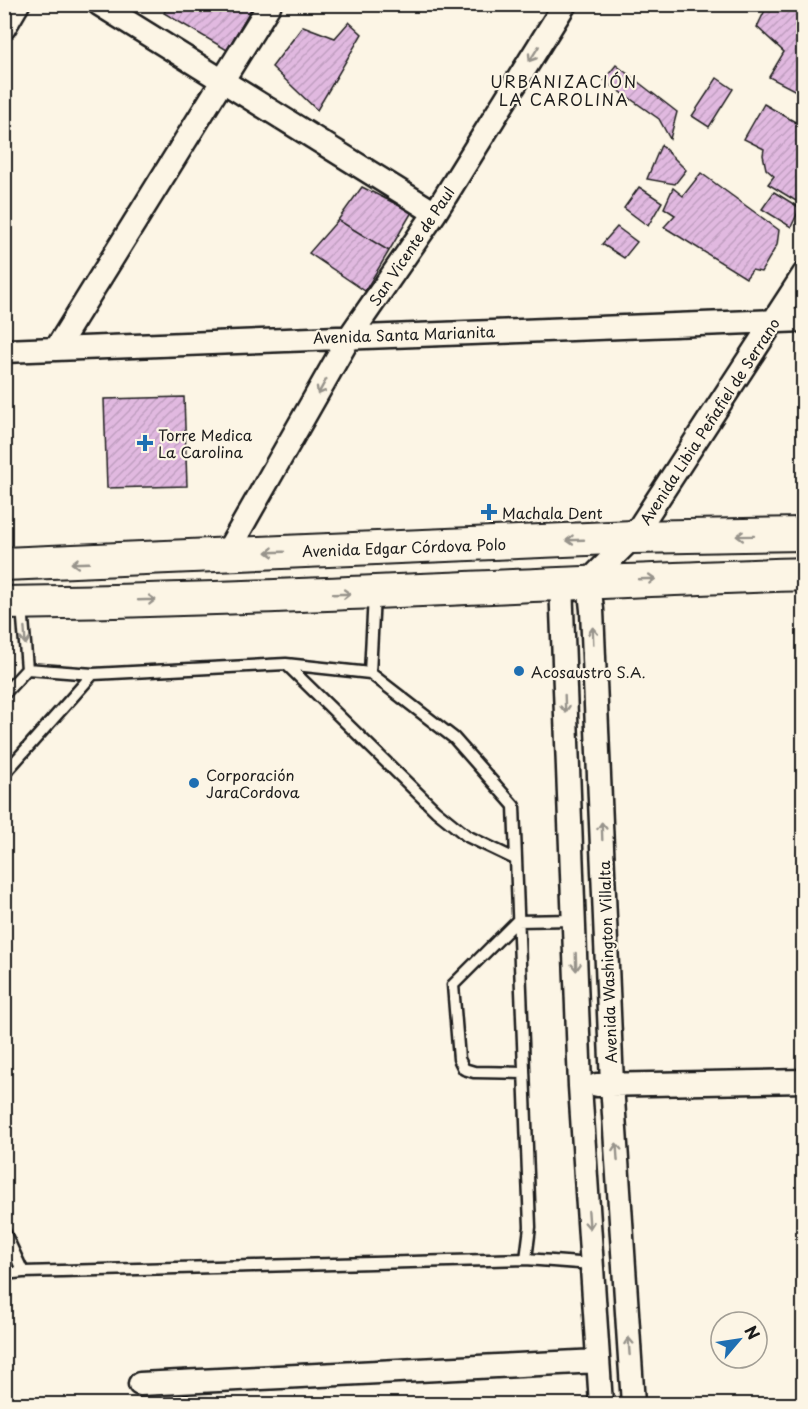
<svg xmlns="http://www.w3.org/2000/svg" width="808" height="1409" font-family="'Playpen Sans',sans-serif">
<defs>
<pattern id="building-hatch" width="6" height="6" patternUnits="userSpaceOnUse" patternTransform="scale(1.5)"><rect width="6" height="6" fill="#e1b9e0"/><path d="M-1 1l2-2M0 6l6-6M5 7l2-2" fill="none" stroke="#c09ec0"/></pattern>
</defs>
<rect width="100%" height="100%" fill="#fcf5e5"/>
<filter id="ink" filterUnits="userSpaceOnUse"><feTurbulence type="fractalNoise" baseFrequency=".0167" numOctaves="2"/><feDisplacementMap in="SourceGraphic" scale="12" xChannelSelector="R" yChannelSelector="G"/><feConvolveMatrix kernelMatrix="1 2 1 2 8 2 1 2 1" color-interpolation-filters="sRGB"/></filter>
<g filter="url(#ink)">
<path fill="url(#building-hatch)" stroke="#1c1c1c" stroke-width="1.5" d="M169 4H254L227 50 164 13Z
M768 4H804V95L769 77 784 52 757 27Z
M349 22 362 34 317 110 272 67 303 26 335 38Z
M616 65 677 112 670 139 659 119 604 80Z
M717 78 733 89 709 127 692 116Z
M764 104 804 127V190L796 201 768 184 774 176 766 169 763 155 764 149 744 139Z
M661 145 686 170 675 184 647 179Z
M701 173 779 230 777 245 761 272 752 270 746 278 664 227 675 215 664 208 673 188 683 196Z
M362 187 412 212 389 251 338 220Z
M639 187 662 202 648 226 624 208Z
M774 192 800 208 791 227 762 209Z
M338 220 389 251 365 291 309 253Z
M617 227 637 242 624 258 602 244Z
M184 397 187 486 107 488 104 399Z"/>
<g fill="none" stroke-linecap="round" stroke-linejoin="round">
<g stroke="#1c1c1c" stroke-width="15">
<path id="service" d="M286 664 436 811 467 836 515 859
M370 673 374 595
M4 694 27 669 22 606
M4 774 93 674
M524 1073 474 1072 464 1069 459 1059 453 985 517 921 574 920
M4 1231 23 1272 526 1259 530 1227 514 806 454 738 370 673 286 664 93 674 27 669
M526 1259 592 1264
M4 1274 23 1272"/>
</g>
<g stroke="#1c1c1c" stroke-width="27">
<path id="minor" d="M99 4 435 213
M4 28 18 4
M56 349 270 4
M4 351 804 320
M226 554 350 336 435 213 565 4
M561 583 580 1086 601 1404
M597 1085 804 1081
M140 1384 598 1361
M633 1404 612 1084 592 610 589 581 633 537 804 274"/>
</g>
<g stroke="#1c1c1c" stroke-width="36">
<path id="secondary" d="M4 564 633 537 804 534
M4 603C271 600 537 583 804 574"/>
</g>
<use href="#service" stroke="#fcf5e5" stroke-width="10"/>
<use href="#minor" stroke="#fcf5e5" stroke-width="22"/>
<use href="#secondary" stroke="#fcf5e5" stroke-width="32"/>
</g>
<defs><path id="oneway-shaft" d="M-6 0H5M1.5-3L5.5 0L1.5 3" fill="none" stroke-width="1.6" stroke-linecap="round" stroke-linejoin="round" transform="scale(1.5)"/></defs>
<g stroke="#97938b">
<use href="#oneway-shaft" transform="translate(534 54) rotate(122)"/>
<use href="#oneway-shaft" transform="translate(322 387) rotate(119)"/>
<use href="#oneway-shaft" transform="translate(745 536) rotate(179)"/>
<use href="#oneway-shaft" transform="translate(575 540) rotate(178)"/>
<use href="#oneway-shaft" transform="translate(275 552) rotate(178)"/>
<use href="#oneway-shaft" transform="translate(80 563) rotate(178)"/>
<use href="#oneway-shaft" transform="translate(647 579) rotate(-2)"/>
<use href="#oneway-shaft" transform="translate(342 594) rotate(-2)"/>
<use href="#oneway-shaft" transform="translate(147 600) rotate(-2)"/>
<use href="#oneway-shaft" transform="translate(25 636) rotate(86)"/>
<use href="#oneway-shaft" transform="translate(593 636) rotate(-92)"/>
<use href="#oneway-shaft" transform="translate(565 704) rotate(88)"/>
<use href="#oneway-shaft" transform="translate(602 831) rotate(-92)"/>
<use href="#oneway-shaft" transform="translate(576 962) rotate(88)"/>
<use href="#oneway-shaft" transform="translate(617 1152) rotate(-94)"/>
<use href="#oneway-shaft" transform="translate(589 1220) rotate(86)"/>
<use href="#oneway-shaft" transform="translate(629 1346) rotate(-94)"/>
</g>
</g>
<g fill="#1f6fb2" stroke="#fcf5e5" stroke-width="2">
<path d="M142 434h6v6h6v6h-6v6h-6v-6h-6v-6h6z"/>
<path d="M486 503h6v6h6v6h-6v6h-6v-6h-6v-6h6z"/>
<circle cx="519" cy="671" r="6"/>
<circle cx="194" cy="783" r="6"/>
</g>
<g text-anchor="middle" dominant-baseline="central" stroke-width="4.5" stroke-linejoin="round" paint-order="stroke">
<g font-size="15" fill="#1c1c1c" stroke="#fcf5e5">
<text transform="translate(411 246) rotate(-56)">San Vicente de Paul</text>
<text transform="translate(404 334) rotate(-2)">Avenida Santa Marianita</text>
<text transform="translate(709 421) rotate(-57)">Avenida Libia Peñafiel de Serrano</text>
<text transform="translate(404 547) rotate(-2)">Avenida Edgar Córdova Polo</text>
<text transform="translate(607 962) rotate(-92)">Avenida Washington Villalta</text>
</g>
<g font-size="15" fill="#1c1c1c" stroke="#fcf5e5" text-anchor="start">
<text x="158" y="434">Torre Medica<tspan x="158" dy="17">La Carolina</tspan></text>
<text x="502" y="512">Machala Dent</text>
<text x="531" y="671">Acosaustro S.A.</text>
<text x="206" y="774">Corporación<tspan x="206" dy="17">JaraCordova</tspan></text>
</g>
<g font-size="16" letter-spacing="1.5" fill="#1c1c1c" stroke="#fcf5e5">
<text x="564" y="81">URBANIZACIÓN<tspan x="564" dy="18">LA CAROLINA</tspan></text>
</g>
</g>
<rect width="808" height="1409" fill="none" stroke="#fcf5e5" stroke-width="24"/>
<rect x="12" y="12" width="784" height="1385" fill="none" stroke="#1c1c1c" stroke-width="2" filter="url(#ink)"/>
<g transform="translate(739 1340) rotate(61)"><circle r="28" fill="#fcf5e5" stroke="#a29e95" stroke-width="1.5"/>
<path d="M0-4.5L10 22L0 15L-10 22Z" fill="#1f6fb2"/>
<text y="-9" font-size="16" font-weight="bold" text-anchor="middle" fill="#1c1c1c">N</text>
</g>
</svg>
